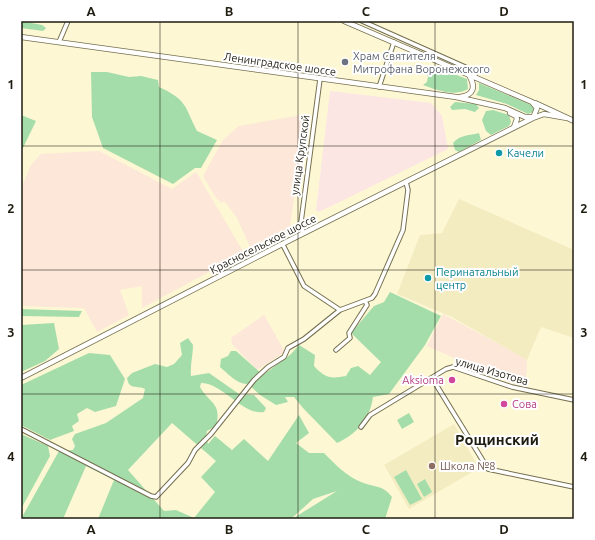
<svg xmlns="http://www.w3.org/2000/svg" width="595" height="540" font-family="Ubuntu,sans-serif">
<rect width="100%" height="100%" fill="#fdf7d4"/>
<path fill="#fce6e4" d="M330 91 431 103 442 116 448 149 319 212 316 210Z"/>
<path fill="#fce7d9" d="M307 114 289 232H283L250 247 237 218 226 203 224 201 222 203 216 198 203 176 223 140 239 126Z
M99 151 172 189 196 172 244 253 142 308V286L120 290 129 315 97 332 84 308 21 306V188L31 165 41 154Z
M443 314 527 359 526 385 510 383 427 346Z
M264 315 285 352 257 370 232 344 231 338Z"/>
<path fill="#f4ecc1" d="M459 199 574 250V338L541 327 527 360 452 317 397 294 420 235 442 233Z
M454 424 479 468 409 509 384 465Z"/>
<path fill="#a5ddaa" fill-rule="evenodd" d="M21 21 42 25 46 28 43 31 21 28Z
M436 67 467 79 468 89C455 97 436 90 423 85L427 82 428 76 423 72 427 68Z
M91 72H107L129 77 141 76 158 80 159 87C187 100 184 105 197 131L217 140 201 168H195L173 184 103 148 92 117Z
M479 83 531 105 534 107 533 112 528 114 507 104 476 95 479 90Z
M455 102 476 104 479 108 475 112 465 109 452 110 450 107Z
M493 110 509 115 511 122 509 126 491 135 486 131 482 120 486 111Z
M21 115 36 121 21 152Z
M479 133 481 140 459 152 455 150 453 143C461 134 469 136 479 133Z
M390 292 441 316 425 345 389 394 373 397C370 419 357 434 337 443L303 408 294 397H285L288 402 276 405 260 395 248 384C238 385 227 373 220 367L221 359 228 356 231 351H236L263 375 291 354 299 345 315 355 314 366C325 378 330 379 346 376L351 368 358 366 370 375 381 362 351 333 374 306 384 302Z
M21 309 82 311 79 317 21 316Z
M54 323 59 349 45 361 21 372V325Z
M188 338 193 345C193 356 190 365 191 376L209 373 239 394 254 395 266 408 264 412C243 416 223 383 201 383L200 387C210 404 222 403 216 426L207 431 206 437 208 444 215 436 232 450 244 439 268 461 299 415 309 433 296 443 309 453H324C335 464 346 476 361 482 375 488 382 484 392 497L385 519H292L337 491 313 499 291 519H98L114 480 86 466 63 519H21L59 451 73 450 75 446 72 439 75 434 106 423 143 398 145 389C136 385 129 390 127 378L132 373 155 364 167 367 174 364 182 355 180 343ZM172 423 216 461 201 477 215 492 194 518 176 510 164 511 128 470Z
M89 353 110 355 125 379 116 406 95 412 87 408 77 414 79 421 72 426 74 431 50 440 21 425V385Z
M409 413 414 422 402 429 397 420Z
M21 434 48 446 50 456 21 509Z
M406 470 422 499 410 505 394 477Z
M425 479 432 492 424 497 417 484Z"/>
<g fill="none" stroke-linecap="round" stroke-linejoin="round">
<g stroke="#756f50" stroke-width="5.5">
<path id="minor" d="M362 21 472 70 476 78
M59 42 68 21
M379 87 394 42
M303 233 301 222 320 79
M283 245 304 286 340 310 372 298 375 294 403 230 408 190 406 182
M336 350 350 338 349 333 367 305 365 301
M432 378 488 469 574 487
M361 427 370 415 446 369 453 367 512 387 574 400
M21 429 151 496 156 497 188 463 195 450 211 434 254 380 268 367 284 357 288 348 304 339 340 310"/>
</g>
<g stroke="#756f50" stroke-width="6">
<path id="major" d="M344 21 532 102 537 108 533 118
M21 37 456 97 505 108 525 117H532
M460 97C474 95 476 87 469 75
M535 103 574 121
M510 113 516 116 517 119 514 127
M21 378 292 239 533 118 544 114 567 118"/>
</g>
<use href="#minor" stroke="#fff" stroke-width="3.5"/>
<use href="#major" stroke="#fff" stroke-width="4.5"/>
</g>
<path fill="none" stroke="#1f1c10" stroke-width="1" stroke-opacity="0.55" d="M160 21V519M298 21V519M435 21V519M21 146H574M21 270H574M21 394H574"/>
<circle fill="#6b7280" stroke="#fff" stroke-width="1.5" cx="345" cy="62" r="4"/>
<g fill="#0f9aa8" stroke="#fff" stroke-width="1.5">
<circle cx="499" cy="153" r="4"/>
<circle cx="428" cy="278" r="4"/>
</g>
<g fill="#d1479c" stroke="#fff" stroke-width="1.5">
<circle cx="452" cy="380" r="4"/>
<circle cx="504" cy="404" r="4"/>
</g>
<circle fill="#8d6e63" stroke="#fff" stroke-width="1.5" cx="432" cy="466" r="4"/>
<g text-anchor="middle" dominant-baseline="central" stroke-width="4" stroke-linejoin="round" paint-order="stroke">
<g font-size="11" fill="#5b616d" stroke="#fff" text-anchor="start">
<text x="353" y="56">Храм Святителя<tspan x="353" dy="13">Митрофана Воронежского</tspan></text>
</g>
<g font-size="11" fill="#1f1c10" stroke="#fff">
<text transform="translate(280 64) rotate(8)">Ленинградское шоссе</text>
<text transform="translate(300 155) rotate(-82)">улица Крупской</text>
<text transform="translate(263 244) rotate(-27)">Красносельское шоссе</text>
<text transform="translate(492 371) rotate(16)">улица Изотова</text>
</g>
<g font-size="11" fill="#0d838f" stroke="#fff" text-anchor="start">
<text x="507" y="153">Качели</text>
<text x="436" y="272">Перинатальный<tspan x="436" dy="13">центр</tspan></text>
</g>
<g font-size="11" fill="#b23c85" stroke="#fff" text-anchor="end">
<text x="444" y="380">Aksioma</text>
<text x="512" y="404" text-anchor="start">Сова</text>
</g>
<g font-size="11" fill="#785e54" stroke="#fff" text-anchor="start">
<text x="440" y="466">Школа №8</text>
</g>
<g font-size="15" font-weight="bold" fill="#1f1c10" stroke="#fff">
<text x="497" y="439">Рощинский</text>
</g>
</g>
<rect width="595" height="540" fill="none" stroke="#ffffff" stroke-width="44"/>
<rect x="22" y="22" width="551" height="496" fill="none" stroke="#1f1c10" stroke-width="1.5"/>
<g font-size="13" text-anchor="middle" font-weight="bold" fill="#1f1c10">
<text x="91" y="16">A</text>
<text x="229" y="16">B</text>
<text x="366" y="16">C</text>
<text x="504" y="16">D</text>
<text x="11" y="89">1</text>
<text x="584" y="89">1</text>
<text x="11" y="213">2</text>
<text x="584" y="213">2</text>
<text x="11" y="337">3</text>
<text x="584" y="337">3</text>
<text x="11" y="461">4</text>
<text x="584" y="461">4</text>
<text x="91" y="534">A</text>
<text x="229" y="534">B</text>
<text x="366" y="534">C</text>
<text x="504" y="534">D</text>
</g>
</svg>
